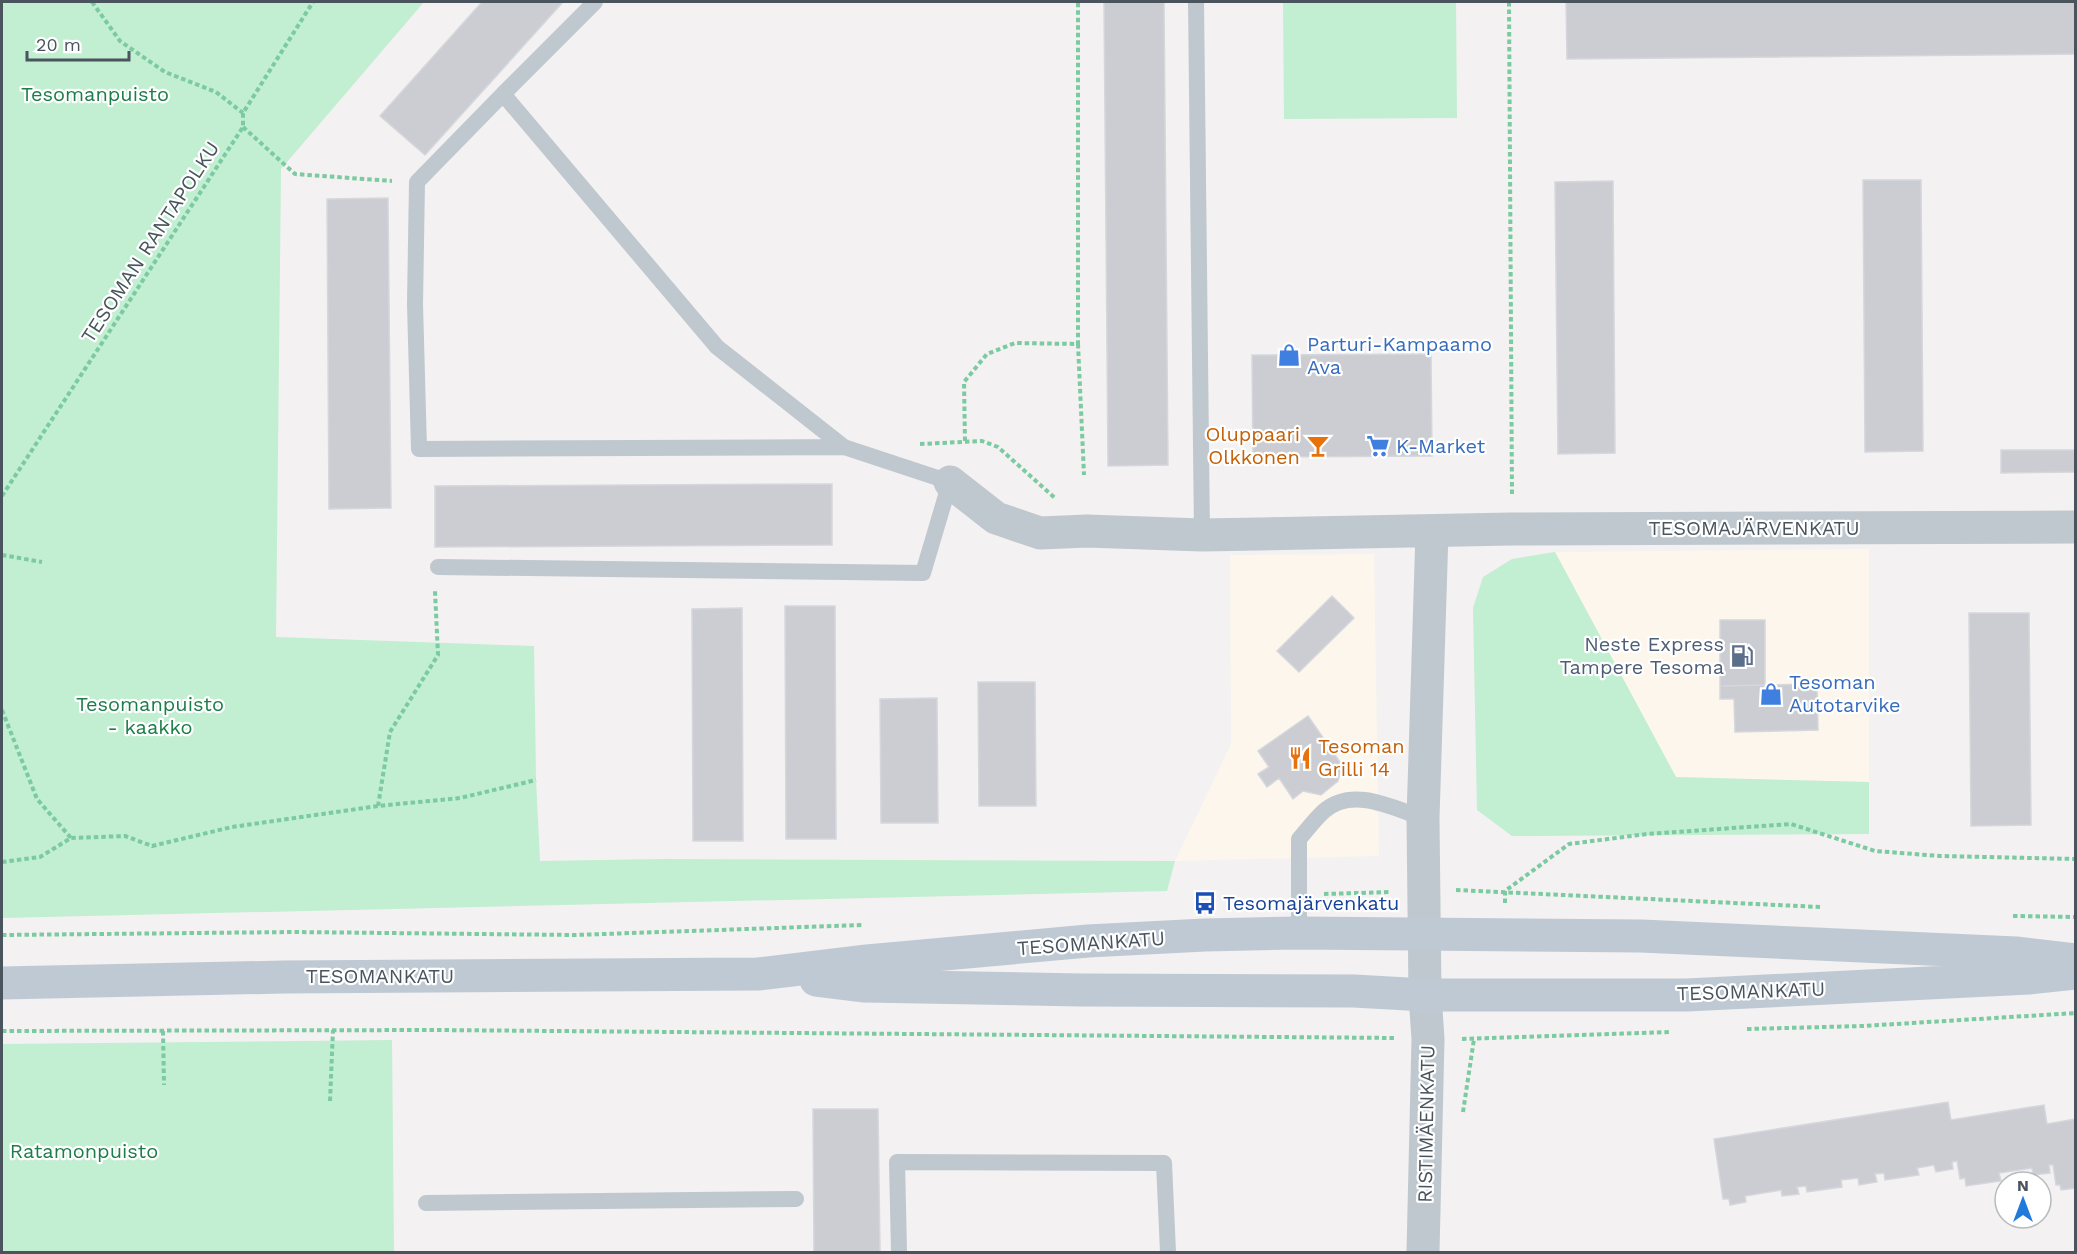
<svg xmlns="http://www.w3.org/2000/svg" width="2077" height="1254" font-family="'Work Sans',sans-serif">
<rect width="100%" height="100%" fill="#f3f1f1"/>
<path fill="#fcf6ec" d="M1869 549V782L1676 778 1555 552Z
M1374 554 1379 856 1175 861 1231 744 1230 555Z"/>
<path fill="#c2eed1" d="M2 2H424L281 169 276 637 534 646 536 780 540 861 664 859 1175 861 1167 891 2 918Z
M1283 2H1456L1457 118 1284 119Z
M1555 552 1676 777 1869 782V834L1512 836 1477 810 1473 608 1483 577 1512 559Z
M392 1040 394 1252H2V1044Z"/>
<path fill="#cbcdd3" stroke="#d5d7dc" stroke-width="1.5" d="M482 2H563L425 155 380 116Z
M1104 2H1164L1168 465 1108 466Z
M1566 2H2076V54L1567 59Z
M1863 180H1921L1923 451 1865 452Z
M1613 181 1615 453 1558 454 1555 182Z
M388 198 391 508 329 509 327 199Z
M1431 354 1432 456 1253 457 1252 355Z
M2001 450H2076V472L2001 473Z
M832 484V545L435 547V486Z
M1332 596 1354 618 1299 672 1277 651Z
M785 606H835L836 839H786Z
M742 608 743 841H693L692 609Z
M1969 613H2029L2031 825 1971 826Z
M1720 620H1765V685L1720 686Z
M978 682H1035L1036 806H979Z
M1817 684 1818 730 1735 732 1734 699H1720V686Z
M937 698 938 823H881L880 699Z
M1308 716 1342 765 1338 781 1321 795 1303 791 1293 799 1279 778 1267 787 1258 774 1269 767 1258 751Z
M1948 1102 1951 1120 2044 1105 2047 1124 2076 1119V1188L2061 1190 2060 1185H2056L2053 1165H2049L2050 1173 2033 1175 2032 1168 1999 1173 2001 1181 1966 1186 1965 1178 1960 1179 1957 1161 1952 1162 1953 1169 1936 1172 1934 1165 1917 1168 1919 1175 1885 1180 1884 1173 1875 1174 1877 1182 1859 1185 1858 1178 1841 1180 1842 1187 1807 1192 1806 1186 1797 1187 1799 1194 1782 1196 1781 1190 1745 1196 1746 1202 1730 1205 1729 1199H1723L1714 1139Z
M813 1109H878L880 1252H814Z"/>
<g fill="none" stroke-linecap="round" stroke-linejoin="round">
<path stroke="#7bcaa1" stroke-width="4" stroke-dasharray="4.5 3" stroke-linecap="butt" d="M92 2 120 41 165 72 216 92 243 113
M1509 2 1512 496
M243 127 295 174 392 181
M1078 344 1084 475
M965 441 964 382 987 354 1015 343 1078 344V2
M920 444 982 441 998 447 1056 499
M2 496 243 127V113L313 2
M2 555 42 562
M2 710 37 799 71 838
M378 806 390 732 438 655 435 591
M2 862 40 857 71 838 125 836 152 846 232 827 378 806 460 798 536 780
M1456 890 1820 907
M1324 894 1391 892
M1505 903V891L1569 844 1647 834 1791 824 1875 851 1940 856 2076 859
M2013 916 2076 917
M2 935 294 932 575 935 862 925
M1747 1029 1863 1026 2076 1013
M2 1031 436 1030 1394 1038
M163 1031 164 1085
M1462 1039 1670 1032
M330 1101 333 1030
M1463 1112 1474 1039"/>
<path stroke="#bfc8ce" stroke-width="16" d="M1196 2 1202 535
M503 94 595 2
M438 567 923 573 950 482 844 447 419 449 415 304 417 182 503 94 717 347 844 447
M1299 933V839C1307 830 1315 819 1324 811 1353 786 1393 808 1423 818
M426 1203 796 1199
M899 1252 897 1162 1164 1163 1168 1252"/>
<path stroke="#bfc8ce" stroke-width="33" d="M950 482 996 518 1040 533 1087 531 1202 535 1511 529 2076 527
M1423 1252 1428 1039 1425 995 1423 818 1432 532"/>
<path stroke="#bfc9d3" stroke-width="33" d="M816 980 865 986 1082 990 1354 991 1425 995H1687L2029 978 2075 973
M2 983 284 977 758 974 867 961 1088 941 1205 935 1299 933 1641 936 2016 953 2076 960"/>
</g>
<defs>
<g id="shop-bare" transform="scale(1.8)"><path d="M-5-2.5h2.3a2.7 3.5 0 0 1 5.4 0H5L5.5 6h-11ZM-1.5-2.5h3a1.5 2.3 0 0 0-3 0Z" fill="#3f7fe0" stroke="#fff" stroke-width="2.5" paint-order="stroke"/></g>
<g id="bar-bare" transform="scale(1.8)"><path d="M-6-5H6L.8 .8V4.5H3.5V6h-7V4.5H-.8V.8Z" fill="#e8710a" stroke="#fff" stroke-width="2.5" paint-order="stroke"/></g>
<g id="supermarket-bare" transform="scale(1.8)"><path d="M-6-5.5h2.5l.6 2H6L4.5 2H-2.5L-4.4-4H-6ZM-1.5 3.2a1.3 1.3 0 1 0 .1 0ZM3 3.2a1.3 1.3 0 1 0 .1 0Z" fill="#3f7fe0" stroke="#fff" stroke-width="2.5" paint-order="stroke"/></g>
<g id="fuel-bare" transform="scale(1.8)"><path d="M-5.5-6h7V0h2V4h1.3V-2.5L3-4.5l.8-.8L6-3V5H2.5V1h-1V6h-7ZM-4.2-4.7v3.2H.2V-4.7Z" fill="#5c6f8a" stroke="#fff" stroke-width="2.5" paint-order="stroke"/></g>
<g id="restaurant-bare" transform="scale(1.8)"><path d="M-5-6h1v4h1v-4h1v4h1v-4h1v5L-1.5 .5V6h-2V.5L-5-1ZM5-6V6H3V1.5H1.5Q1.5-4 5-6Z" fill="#e8710a" stroke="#fff" stroke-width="2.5" paint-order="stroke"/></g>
<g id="bus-bare" transform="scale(1.8)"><path d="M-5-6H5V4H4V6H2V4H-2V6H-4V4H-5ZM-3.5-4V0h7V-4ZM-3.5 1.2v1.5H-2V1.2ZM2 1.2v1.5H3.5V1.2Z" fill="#1a4fb4" stroke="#fff" stroke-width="2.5" paint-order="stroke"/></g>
</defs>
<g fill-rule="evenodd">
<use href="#shop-bare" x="1289" y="355"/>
<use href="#bar-bare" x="1318" y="446"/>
<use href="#supermarket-bare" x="1378" y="446"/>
<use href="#fuel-bare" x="1742" y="656"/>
<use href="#shop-bare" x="1771" y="694"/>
<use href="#restaurant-bare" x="1300" y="758"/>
<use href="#bus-bare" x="1205" y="903"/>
</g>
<g text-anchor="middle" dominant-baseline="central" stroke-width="4.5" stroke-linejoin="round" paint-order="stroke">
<g font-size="20" fill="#1c7d49" stroke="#fff">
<text x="95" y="94">Tesomanpuisto</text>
<text x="150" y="704">Tesomanpuisto<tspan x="150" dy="23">- kaakko</tspan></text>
<text x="84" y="1151">Ratamonpuisto</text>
</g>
<g font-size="20" fill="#49545d" stroke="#fff">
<text transform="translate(150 242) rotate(-57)">TESOMAN RANTAPOLKU</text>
<text x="1754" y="528">TESOMAJÄRVENKATU</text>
<text transform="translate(1091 943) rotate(-4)">TESOMANKATU</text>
<text x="380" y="976">TESOMANKATU</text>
<text transform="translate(1751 991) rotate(-2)">TESOMANKATU</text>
<text transform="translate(1426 1124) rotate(-89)">RISTIMÄENKATU</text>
</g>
<g font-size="20" fill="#366cbe" stroke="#fff" text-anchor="start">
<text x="1307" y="344">Parturi-Kampaamo<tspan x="1307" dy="23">Ava</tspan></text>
<text x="1396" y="446">K-Market</text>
<text x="1789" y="682">Tesoman<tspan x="1789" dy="23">Autotarvike</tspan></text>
</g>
<g font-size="20" fill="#c56008" stroke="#fff" text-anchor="end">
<text x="1300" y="434">Oluppaari<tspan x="1300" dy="23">Olkkonen</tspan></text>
<text x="1318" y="746" text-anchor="start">Tesoman<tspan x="1318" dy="23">Grilli 14</tspan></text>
</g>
<g font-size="20" fill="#4e5e75" stroke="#fff" text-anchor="end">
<text x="1724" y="644">Neste Express<tspan x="1724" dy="23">Tampere Tesoma</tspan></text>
</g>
<g font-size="20" fill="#164399" stroke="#fff" text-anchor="start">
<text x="1223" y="903">Tesomajärvenkatu</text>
</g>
</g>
<rect width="2077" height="1254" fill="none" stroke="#49545d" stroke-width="6"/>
<g transform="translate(2023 1200)"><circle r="28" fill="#ffffff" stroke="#b6bbbe" stroke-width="1.5"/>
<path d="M0-4.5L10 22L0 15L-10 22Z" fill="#2179dc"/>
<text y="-9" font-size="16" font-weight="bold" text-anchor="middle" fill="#49545d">N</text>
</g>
<path d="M27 51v9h102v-9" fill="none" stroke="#49545d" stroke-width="3"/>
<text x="36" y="51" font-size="18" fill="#49545d" stroke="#ffffff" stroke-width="4.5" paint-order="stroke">20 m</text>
</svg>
